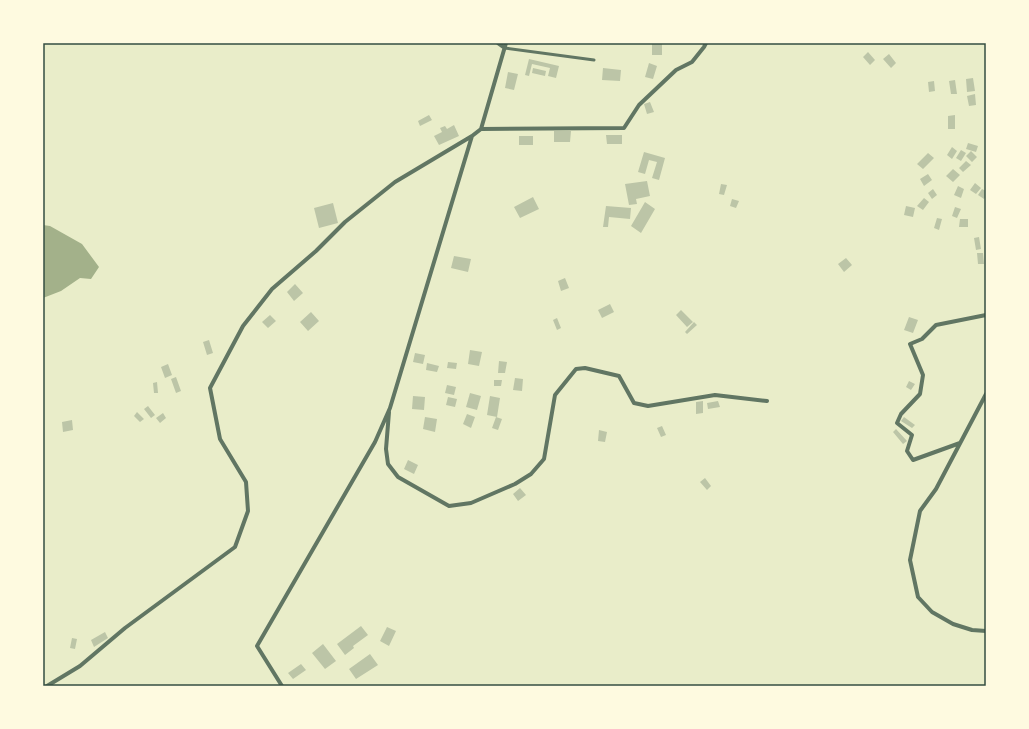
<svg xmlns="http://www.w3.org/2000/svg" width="1029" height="729" font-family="'DejaVu Sans',sans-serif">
<rect width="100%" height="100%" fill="#e9edc9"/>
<path fill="#a3b18a" d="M43 225 50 226 82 244 99 267 91 279 80 278 61 291 43 298Z"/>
<path fill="#bcc5a7" d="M652 43H662V55H652Z
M868 52 875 60 870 65 863 57Z
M889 54 896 63 891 68 883 59Z
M529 59 559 66 556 78 548 76 550 68 532 64 529 76 525 75Z
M649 63 657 66 653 79 645 77Z
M533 68 546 71 545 76 532 73Z
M603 68 621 70 620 81 602 80Z
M508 72 518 74 514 90 505 88Z
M973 78 975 91 967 92 966 79Z
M955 80 957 94H951L949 81Z
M934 81 935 91 929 92 928 82Z
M975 94 976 105 969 106 967 96Z
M650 102 654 112 647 114 644 104Z
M429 115 432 120 420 126 418 121Z
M955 115V129H948V116Z
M454 125 459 136 439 145 434 136 442 132 440 128 445 126 447 129Z
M554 131H571L570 142H554Z
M606 135H622V144H607Z
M519 136H533V145H519Z
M968 143 978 146 976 152 966 149Z
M952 147 957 151 952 159 947 155Z
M961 150 966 153 961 161 956 158Z
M971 151 977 157 972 162 966 156Z
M644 152 665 158 659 180 652 178 657 162 649 160 645 174 638 172Z
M928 153 934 158 923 169 917 164Z
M966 161 971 165 963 172 959 168Z
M953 169 960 175 953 182 946 176Z
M928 174 932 180 924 186 920 179Z
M647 181 650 196 636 199 637 204 629 205 625 184Z
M975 183 981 188 976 194 970 190Z
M721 184 727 185 724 195 719 194Z
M958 186 964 189 961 198 954 195Z
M933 189 937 195 932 199 928 193Z
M982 189 986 191V196L984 199 978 195Z
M533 197 539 209 520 218 514 207Z
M924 198 929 202 923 210 917 206Z
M732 199 739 201 736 208 730 206Z
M645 202 655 209 641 233 631 226Z
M333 203 338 223 319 228 314 208Z
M606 206 631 208 630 219 609 217 608 227H603Z
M906 206 915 208 913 217 904 215Z
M955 207 961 209 957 218 952 216Z
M937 218 942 219 939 230 934 228Z
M960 219H968V227H959Z
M979 237 981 249 976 250 974 238Z
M977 253H983L984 264H978Z
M454 256 471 259 468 272 451 268Z
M846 258 852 265 844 272 838 264Z
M565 278 569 288 561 291 558 281Z
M295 284 303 293 294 301 287 292Z
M610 304 614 312 602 318 598 310Z
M681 310 693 322 687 327 676 315Z
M311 312 319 321 308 331 300 322Z
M270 315 276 321 268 328 262 322Z
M909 317 918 320 913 333 904 330Z
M557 318 561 328 557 330 553 320Z
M694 322 697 325 687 334 685 332Z
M209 340 213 353 207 355 203 342Z
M470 350 482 352 479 366 468 364Z
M415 353 425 355 423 364 413 362Z
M499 361 507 362 505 373H498Z
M448 362 457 363 456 369 447 368Z
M427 363 439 366 437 372 426 370Z
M168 364 172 375 165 378 161 367Z
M176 377 181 391 176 393 171 379Z
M515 378 523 379 522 391 513 390Z
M494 380H502L501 386H494Z
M909 381 915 384 911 390 906 387Z
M157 382 158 393H154L153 383Z
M447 385 456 387 454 395 445 393Z
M470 393 481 396 477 410 466 407Z
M413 396 425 397 424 410 412 409Z
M490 396 500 398 497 417 487 415Z
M448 397 457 399 455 407 446 405Z
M703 401V413L696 414V402Z
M718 401 720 407 708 409 707 403Z
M148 406 155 415 151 418 144 409Z
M137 412 144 419 140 422 134 416Z
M163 413 166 418 160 423 156 418Z
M467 414 475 417 471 428 463 424Z
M425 417 437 419 435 432 423 429Z
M496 417 502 419 498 430 492 428Z
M904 417 915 425 912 428 901 421Z
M72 420 73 430 63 432 62 422Z
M662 426 666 435 661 437 657 428Z
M896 429 907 441 903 444 893 432Z
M599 430 607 432 605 442 598 441Z
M408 460 418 465 414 474 404 469Z
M705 478 711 486 707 490 700 482Z
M520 488 526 495 518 501 513 494Z
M361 626 368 635 353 646 354 648 345 655 337 644Z
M387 627 396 631 389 646 380 641Z
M105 632 108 638 94 647 91 640Z
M72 638 77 639 75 649 70 648Z
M323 644 336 661 325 669 312 653Z
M370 654 378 665 356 679 349 669Z
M301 664 306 670 293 679 288 673Z"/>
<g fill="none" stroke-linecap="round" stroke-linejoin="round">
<path stroke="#617663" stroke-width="3" d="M505 48 594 60"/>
<path stroke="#617663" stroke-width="4" d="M498 43 505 48
M481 129 624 128 639 105 676 70 692 62 704 47 706 43
M986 394 936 489 920 511 910 560 918 597 932 612 953 624 972 630 986 631
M389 412 386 449 388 464 398 477 449 506 471 503 515 484 531 474 544 459 555 395 576 369 585 368 619 376 634 403 648 406 715 395 767 401
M960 443 913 460 907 451 912 435 897 423 901 414 920 394 923 375 910 344 922 339 936 325 986 315
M47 686 80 666 125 628 235 547 248 511 246 482 220 439 210 388 243 326 272 289 316 251 345 222 395 182 472 136
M282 686 257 646 375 442 390 408 472 136 481 129 506 43"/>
</g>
<rect width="1029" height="729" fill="none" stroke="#fefae0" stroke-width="88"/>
<rect x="44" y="44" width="941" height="641" fill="none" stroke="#344e41" stroke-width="1.5"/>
</svg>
